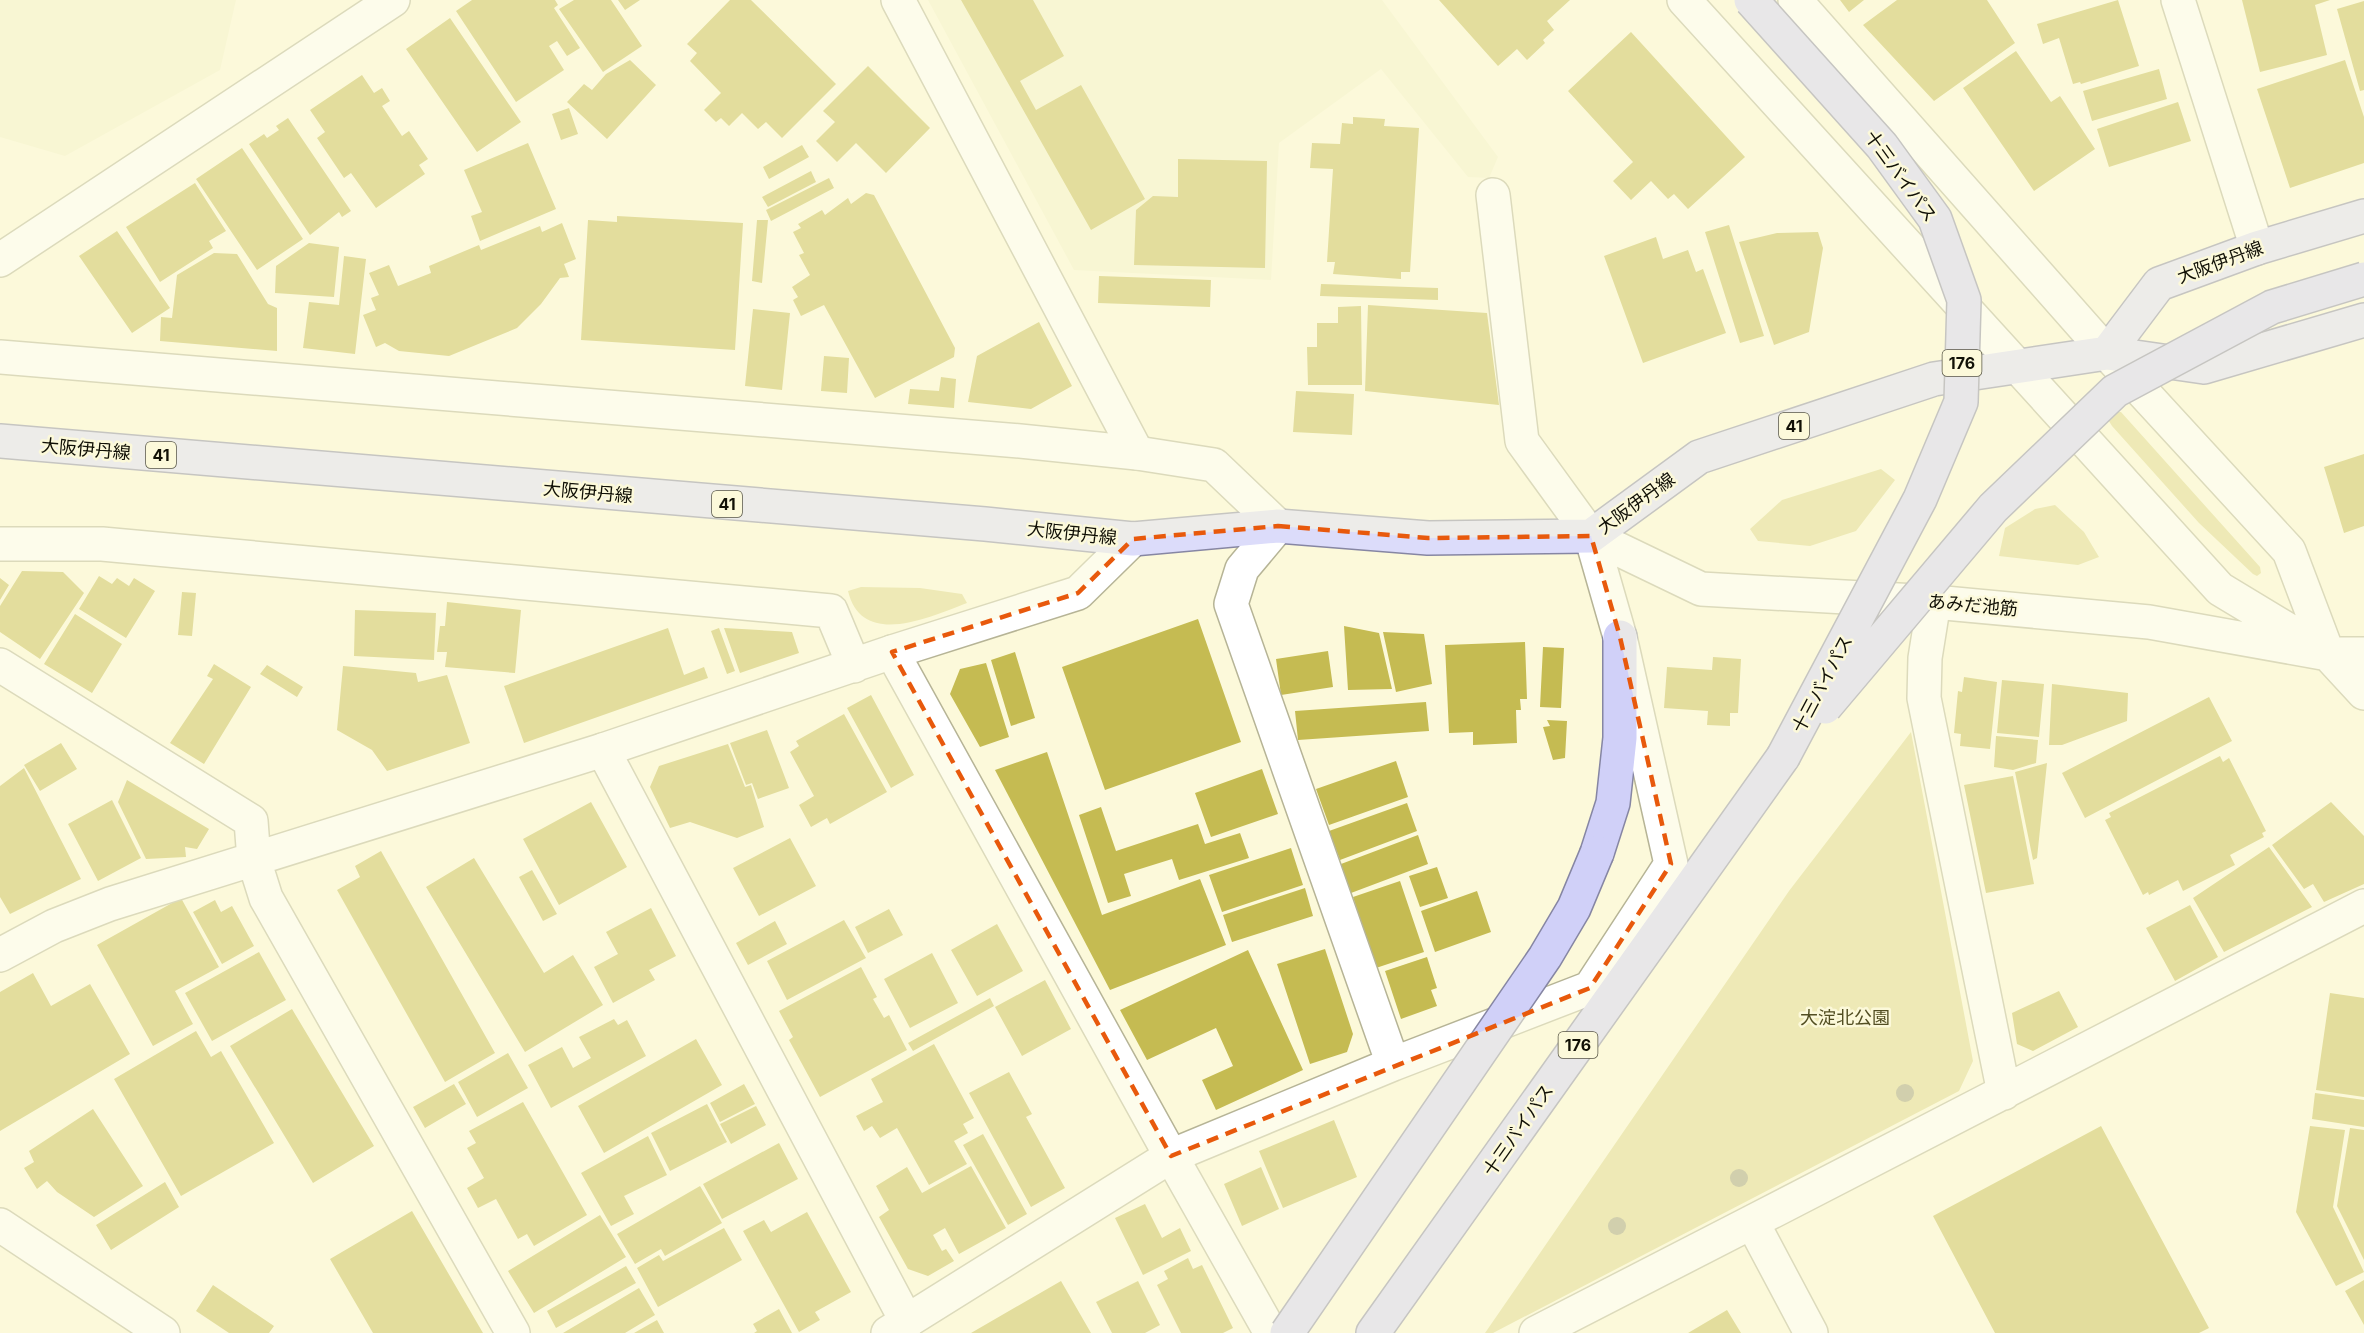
<svg xmlns="http://www.w3.org/2000/svg" width="2364" height="1333" font-family="Inter,'Noto Sans JP',sans-serif">
<rect width="100%" height="100%" fill="#fcf9da"/>
<path fill="#f4f1ca" d="M0 0H236L220 70 65 156 0 137Z
M928 0H1382L1498 157 1489 178 1468 177 1381 69 1279 143 1271 280 1074 270Z"/>
<path fill="#ddd68a" d="M2113 412H2121L2260 567 2261 573 2257 576 2253 574 2199 523 2112 426 2107 418Z
M1881 469 1895 480 1856 531 1810 546 1758 541 1750 529 1782 500Z
M2055 505 2084 532 2099 557 2078 565 1999 556 2005 528 2035 509Z
M861 587 920 588 962 594 967 603C930 617 862 649 848 591Z
M1911 732 1973 1061 1959 1091 1493 1333H1485L1789 891Z"/>
<path fill="#c5bb52" d="M472 0H555L558 5 554 8 580 48 567 56 557 41 549 46 564 70 516 102 456 11Z
M574 0H611L642 46 603 72 559 9Z
M618 0H640L625 10Z
M730 0H751L836 84 782 138 766 122 758 129 742 113 729 126 721 118 716 122 704 110 721 93 690 61 697 53 687 44Z
M961 0H1033L1064 56 1020 81 1036 110 1081 85 1145 199 1091 230Z
M1439 0H1570L1547 21 1554 30 1543 40 1545 43 1527 60 1517 49 1498 66Z
M1840 0H1864L1849 12Z
M1897 0H1987L2015 43 1934 101 1863 25Z
M2118 0 2139 66 2081 84 2080 82 2073 84 2059 38 2043 44 2037 24Z
M2242 0H2330L2315 5 2327 55 2260 72Z
M2364 1V90L2360 91 2337 9Z
M450 18 521 122 477 152 406 49Z
M1631 32 1745 157 1688 209 1674 194 1668 199 1651 181 1631 200 1613 181 1633 162 1568 91Z
M2016 51 2051 102 2060 96 2095 149 2034 191 1963 88Z
M630 60 656 85 607 139 567 102 584 84 592 90 606 74Z
M2345 60 2364 117V163L2290 188 2257 89Z
M868 66 930 128 886 173 856 143 837 162 816 141 835 122 823 111Z
M2159 69 2167 99 2092 121 2083 91Z
M362 75 374 93 382 88 390 101 382 106 402 136 409 131 428 159 419 165 425 174 376 208 351 173 344 178 317 138 325 132 310 110Z
M2178 102 2191 141 2109 167 2097 129Z
M569 108 578 134 561 140 552 114Z
M1353 117 1385 119 1384 126 1419 128 1410 272H1401V279L1333 274 1335 262H1327L1333 169 1310 168 1312 143 1340 144 1342 123 1353 124Z
M288 118 351 211 342 217 339 212 310 235 249 144 264 134 267 138 279 130 276 126Z
M528 143 556 209 480 241 471 216 482 212 464 170Z
M802 145 809 157 769 179 763 167Z
M242 148 303 239 257 270 196 179Z
M1178 159 1267 161 1265 268 1134 265 1136 210 1153 196 1178 197Z
M811 171 816 182 768 207 762 197Z
M829 178 834 188 771 221 766 210Z
M195 183 226 231 209 241 213 248 160 282 126 227Z
M866 193 874 195 955 348 954 357 875 398 824 305 801 316 793 300 798 297 792 287 810 275 799 255 804 253 793 232 801 228 798 224 822 210 825 215 848 198 851 204Z
M617 216 743 223 735 350 581 340 588 220 617 222Z
M757 220H768L762 283 752 281Z
M562 223 576 259 564 264 569 277 560 278 541 304 517 328 449 356 399 351 385 343 376 347 363 315 376 310 371 298 379 295 369 273 389 265 398 286 431 273 429 266 479 245 481 250 540 226 542 232Z
M1729 225 1764 336 1740 343 1705 232Z
M117 231 170 308 132 333 79 256Z
M1818 232 1823 248 1809 332 1774 345 1739 242 1777 233Z
M1656 237 1663 259 1688 250 1696 272 1703 269 1726 333 1643 363 1604 256Z
M309 243 339 247 334 297 275 293 276 266Z
M214 253 237 254 268 304 277 308V351L160 341 161 317 172 318 177 275Z
M344 256 366 259 355 354 303 348 309 302 339 305Z
M1099 276 1211 280 1210 307 1098 303Z
M1321 284 1438 288V300L1320 296Z
M1368 305 1487 313 1499 405 1365 391Z
M1361 306 1362 385H1308L1307 347H1317V323H1338V307Z
M753 309 790 313 782 390 745 386Z
M1039 322 1072 386 1031 409 968 402 977 356Z
M824 356 849 358 847 393 821 391Z
M941 377 956 379 954 408 908 404 910 389 939 391Z
M1296 391 1354 394 1352 435 1293 432Z
M2364 454V526L2344 533 2324 467Z
M22 571 63 572 84 593 40 659 0 632V606Z
M99 576 112 584 117 578 129 586 134 578 155 591 126 638 79 609Z
M0 578 9 585 0 600Z
M182 592 196 593 192 636 178 635Z
M447 602 521 610 515 673 445 667 447 652H437L440 626H445Z
M355 610 436 613 434 660 354 656Z
M75 614 122 644 92 693 44 664Z
M1198 619 1241 742 1105 790 1062 667Z
M1344 626 1379 633 1392 689 1348 690Z
M668 628 684 675 704 667 708 678 524 743 504 686Z
M719 628 735 671 727 674 711 631Z
M724 628 792 632 799 653 740 673Z
M1383 632 1424 634 1432 684 1396 692Z
M1525 642 1527 699H1520L1521 710H1516L1517 743 1473 745V732L1449 733 1445 645Z
M1543 647 1564 648 1561 708 1540 707Z
M1328 651 1333 687 1281 695 1276 659Z
M1015 652 1035 718 1011 726 991 660Z
M1713 657 1741 659 1738 713H1730V726L1707 725 1708 711 1664 708 1667 667 1712 670Z
M986 663 1009 737 980 747 950 694 960 669Z
M214 664 251 687 204 764 170 743 213 679 207 676Z
M267 665 303 687 297 697 260 674Z
M343 666 416 673 418 682 447 675 470 743 387 771 372 750 337 730Z
M1964 677 1997 682 1990 749 1960 746 1961 734 1954 733 1958 691 1962 692Z
M2002 680 2044 684 2039 737 1997 733Z
M2052 684 2128 693 2127 721 2062 745H2049Z
M871 695 914 775 891 788 847 708Z
M2209 697 2232 741 2085 818 2062 773Z
M1426 702 1429 731 1298 740 1295 711Z
M844 714 887 792 830 824 827 818 811 827 799 805 814 796 790 752 799 746 796 741Z
M1547 720 1567 721 1565 758 1553 760 1543 727 1550 726Z
M767 730 789 788 758 799 752 783 746 785 730 743Z
M1996 736 2038 740 2036 763 2013 770 1994 767Z
M61 743 77 769 40 791 24 765Z
M728 744 745 787 751 785 764 827 737 838 690 822 670 828 650 787 659 766Z
M1047 752 1102 915 1200 879 1226 945 1110 990 995 770Z
M2220 756 2223 762 2229 758 2266 831 2262 833 2264 837 2230 855 2235 865 2183 891 2178 880 2149 895 2148 892 2143 895 2105 820 2111 817 2109 813Z
M1396 761 1408 797 1329 825 1316 789Z
M2047 763 2037 858 2033 860 2015 772Z
M24 768 81 879 10 914 0 897V786Z
M1262 769 1278 814 1211 837 1195 793Z
M2013 776 2034 884 1986 893 1964 785Z
M127 780 209 829 197 849 185 847 186 857 146 859 118 802Z
M112 800 141 858 98 881 68 824Z
M591 802 627 867 559 905 523 839Z
M2331 802 2364 836V884L2324 902 2313 884 2304 889 2272 845Z
M1407 803 1417 831 1340 860 1329 831Z
M1101 807 1116 851 1198 824 1205 844 1240 833 1249 858 1179 880 1172 859 1124 874 1131 896 1108 903 1079 815Z
M1418 835 1428 864 1351 893 1341 864Z
M790 838 816 886 759 916 733 868Z
M2269 847 2312 907 2224 952 2193 898Z
M1291 848 1303 885 1222 912 1209 875Z
M381 851 495 1053 445 1082 337 890 360 877 355 866Z
M474 858 544 973 573 955 603 1005 525 1052 426 887Z
M1437 867 1448 898 1420 907 1409 876Z
M532 870 557 914 543 921 519 877Z
M1400 881 1424 952 1376 968 1353 897Z
M1305 888 1313 916 1232 942 1223 915Z
M1477 891 1491 932 1435 952 1421 911Z
M181 898 219 967 175 991 193 1024 153 1046 97 945Z
M215 900 221 912 232 906 254 946 222 964 193 912Z
M2190 905 2218 957 2175 981 2146 928Z
M651 908 676 956 649 970 655 980 613 1003 594 967 618 954 606 932Z
M889 909 903 935 868 953 855 927Z
M844 920 866 958 787 1000 767 961Z
M775 921 787 944 748 965 736 943Z
M997 924 1023 971 977 996 951 950Z
M1325 949 1353 1034 1347 1052 1310 1064 1277 964Z
M1248 950 1303 1070 1216 1110 1202 1080 1233 1066 1216 1028 1147 1060 1120 1010Z
M259 952 286 1000 212 1041 185 993Z
M932 953 958 1003 910 1028 884 979Z
M1427 957 1437 988 1431 990 1437 1006 1401 1019 1385 971Z
M861 967 877 997 873 999 884 1018 889 1015 907 1050 820 1097 789 1040 793 1037 779 1011Z
M33 973 51 1006 90 984 130 1054 0 1131V992Z
M1045 980 1071 1029 1022 1056 995 1007Z
M2059 991 2078 1027 2033 1051 2017 1044 2012 1013Z
M2330 993 2364 998V1097L2316 1090Z
M990 998 994 1006 913 1051 908 1043Z
M292 1009 374 1146 313 1183 230 1046Z
M614 1019 618 1025 627 1020 646 1056 551 1108 528 1065 562 1047 573 1068 591 1058 579 1037Z
M196 1031 211 1057 221 1051 274 1143 181 1196 114 1079Z
M696 1039 722 1085 604 1153 578 1106Z
M934 1044 974 1118 963 1124 968 1133 954 1141 967 1164 929 1185 897 1128 880 1138 872 1126 864 1131 856 1116 883 1102 871 1079Z
M508 1053 528 1088 477 1117 458 1082Z
M1009 1072 1032 1114 1026 1117 1065 1188 1031 1207 969 1093Z
M454 1084 466 1104 425 1128 413 1107Z
M744 1084 755 1104 720 1122 710 1103Z
M2315 1093 2364 1100V1127L2312 1119Z
M523 1102 587 1215 534 1246 527 1234 518 1239 496 1199 478 1208 467 1188 484 1178 467 1148 476 1143 469 1131Z
M707 1104 727 1142 670 1171 651 1133Z
M756 1106 766 1125 731 1144 720 1124Z
M93 1109 143 1186 94 1217 57 1192 47 1181 37 1189 24 1168 34 1162 29 1151Z
M1334 1120 1357 1177 1283 1208 1259 1151Z
M2101 1126 2209 1328 2199 1333H1995L1933 1216Z
M2310 1126 2345 1130 2333 1207 2364 1272 2336 1286 2296 1212Z
M2350 1128 2364 1130V1260L2337 1206Z
M983 1134 1027 1214 1008 1225 963 1145Z
M648 1136 667 1175 624 1196 634 1214 611 1226 581 1173Z
M779 1143 798 1179 722 1219 703 1184Z
M971 1166 1006 1228 959 1254 945 1228 933 1235 942 1251 946 1249 954 1261 928 1276 908 1269 879 1217 889 1210 876 1186 907 1167 922 1193Z
M1261 1167 1279 1209 1242 1226 1224 1184Z
M165 1182 179 1207 111 1250 96 1225Z
M700 1186 722 1223 665 1256 661 1249 635 1264 617 1234Z
M1145 1204 1162 1238 1180 1228 1191 1251 1143 1275 1115 1218Z
M412 1211 483 1333H373L330 1259Z
M807 1212 851 1292 815 1312 820 1320 799 1332 743 1231 764 1220 771 1232Z
M600 1215 626 1257 534 1313 508 1271Z
M724 1228 742 1260 658 1307 637 1268 659 1255 663 1261Z
M1188 1258 1193 1269 1202 1265 1233 1328 1223 1333H1181L1157 1285 1168 1279 1164 1271Z
M626 1266 636 1283 556 1328 547 1311Z
M2364 1280V1325L2345 1291Z
M1061 1281 1091 1333H971Z
M1138 1281 1160 1325 1145 1333H1112L1096 1302Z
M213 1285 274 1326 269 1333H229L196 1311Z
M639 1288 655 1315 625 1333H563Z
M779 1309 792 1333H754L757 1331 753 1324Z
M1727 1310 1741 1333H1688Z
M657 1320 664 1333H634Z"/>
<g fill="none" stroke-linecap="round" stroke-linejoin="round">
<g stroke="#b6b496" stroke-width="36">
<path id="minor" d="M898 0 1137 453
M2178 0 2257 248
M1493 195 1522 441 1591 536
M1934 602 1925 658 1924 698 2004 1093
M892 652 1171 1156
M603 750 907 1322
M0 1225 163 1333
M1536 1333 1752 1222
M1811 1333 1752 1222 2364 906"/>
</g>
<g stroke="#b6b496" stroke-width="36">
<path id="tertiary" d="M1684 0 2220 589 2328 654 2364 693
M1795 0 2107 353 2289 551 2328 654
M0 260 393 0
M0 357 1020 441 1137 453 1214 465 1278 526 1242 569 1231 604 1393 1064
M1591 536 1701 589 1934 602 2149 622 2328 654H2364
M0 544H102L831 611 854 666
M0 665 251 821 254 860 266 898 513 1333
M0 955 54 926 110 904 603 750 892 652 1078 593 1133 539
M1171 1156 1271 1333
M888 1333 1171 1156 1393 1064 1590 988 1671 864 1620 637 1591 536"/>
</g>
<g stroke="#8686a3" stroke-width="36">
<path id="primary" d="M2107 353 2159 284 2257 248 2364 216
M0 441 985 524 1133 539 1278 526 1428 538 1591 536 1699 457 1934 379 2107 353 2204 367 2364 320"/>
</g>
<g stroke="#8686a3" stroke-width="36">
<path id="trunk" d="M1597 853 1613 803 1620 738V637
M1373 1333 1783 757"/>
</g>
<use href="#minor" stroke="#fff" stroke-width="33"/>
<use href="#tertiary" stroke="#fff" stroke-width="33"/>
<use href="#primary" stroke="#dcdcfa" stroke-width="33"/>
<use href="#trunk" stroke="#d0d0f8" stroke-width="33"/>
<g stroke="#8686a3" stroke-width="36" stroke-linecap="butt">
<path id="trunk-bridge" d="M1751 0 1882 146 1935 219 1964 300 1961 402 1920 499 1783 757
M1825 707 1993 508 2115 391 2272 307 2364 279
M1287 1333 1545 957 1574 908 1597 853"/>
</g>
<use href="#trunk-bridge" stroke="#d0d0f8" stroke-width="33"/>
</g>
<g fill="#9e9b75">
<circle cx="1905" cy="1093" r="9"/>
<circle cx="1739" cy="1178" r="9"/>
<circle cx="1617" cy="1226" r="9"/>
</g>
<path d="M0 0H2364V1333H0ZM1278 526 1428 538 1591 536 1620 637 1671 864 1590 988 1171 1156 892 652 1078 593 1133 539Z" fill="#fcf9da" fill-opacity=".55" fill-rule="evenodd"/>
<path fill="none" stroke="#e8590c" stroke-width="4.5" stroke-dasharray="12 8" stroke-linejoin="round" d="M1278 526 1428 538 1591 536 1620 637 1671 864 1590 988 1171 1156 892 652 1078 593 1133 539Z"/>
<g text-anchor="middle" dominant-baseline="central" stroke-width="5" stroke-linejoin="round" paint-order="stroke">
<g fill="#fcf9da" stroke="#585646" stroke-width="1.5">
<rect x="1942.5" y="350" width="39" height="26" rx="4.5"/>
<rect x="1779" y="413" width="30" height="26" rx="4.5"/>
<rect x="146" y="442" width="30" height="26" rx="4.5"/>
<rect x="712" y="491" width="30" height="26" rx="4.5"/>
<rect x="1558.5" y="1032" width="39" height="26" rx="4.5"/>
</g>
<g font-size="16" font-weight="bold" fill="#111006">
<text x="1962" y="363">176</text>
<text x="1794" y="426">41</text>
<text x="161" y="455">41</text>
<text x="727" y="504">41</text>
<text x="1578" y="1045">176</text>
</g>
<g font-size="18" fill="#111006" stroke="#fcf9da">
<text transform="translate(1901 176) rotate(54)">十三バイパス</text>
<text transform="translate(2220 262) rotate(-20)">大阪伊丹線</text>
<text transform="translate(86 449) rotate(5)">大阪伊丹線</text>
<text transform="translate(588 492) rotate(5)">大阪伊丹線</text>
<text transform="translate(1636 503) rotate(-36)">大阪伊丹線</text>
<text transform="translate(1072 533) rotate(6)">大阪伊丹線</text>
<text transform="translate(1973 605) rotate(5)">あみだ池筋</text>
<text transform="translate(1822 684) rotate(-62)">十三バイパス</text>
<text transform="translate(1518 1130) rotate(-55)">十三バイパス</text>
</g>
<g font-size="18" fill="#524e22" stroke="#fcf9da">
<text x="1845" y="1017">大淀北公園</text>
</g>
</g>
</svg>
